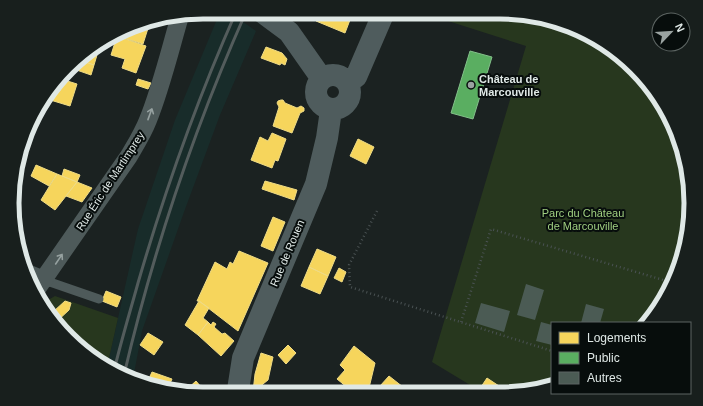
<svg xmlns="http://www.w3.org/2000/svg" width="703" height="406" font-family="Helvetica,sans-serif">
<rect width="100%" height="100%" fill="#1b2221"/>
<path fill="#182c2a" d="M220 12H229L256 31 220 115 184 212 142 331 133 379 107 367 138 229 175 120Z"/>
<path fill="#27371e" d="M420 12H513L562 22 606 44 659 97 687 166V240L659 309 644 323H552V382L513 394H485L432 362 526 46Z
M55 296 118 318 107 367 97 362 52 319 43 303Z"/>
<path fill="#f6d55c" stroke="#efdb85" d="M319 12H353L345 33 316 21Z
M356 12H369L367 19 355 15Z
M148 21 150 22 143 44 118 36 119 34 142 22Z
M117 36 146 46 136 73 122 68 125 59 111 55Z
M266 47 282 53 287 59 285 65 281 63 280 65 261 58Z
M87 52 97 55 94 65 79 60Z
M79 60 94 65 91 75 71 68Z
M61 79 77 84 70 106 47 99 50 91Z
M138 79 151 83 148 89 136 85Z
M281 100H283L285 103 297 108 301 106 304 108V111L300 113 292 133 273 126 279 107 277 103 278 101Z
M272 133 286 139 278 161 275 160 272 168 251 160 260 137 268 141Z
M358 139 374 147 366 164 350 156Z
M36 165 57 174 49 186 31 176Z
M64 169 80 175 77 182 62 176Z
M57 174 77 182 55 210 41 200Z
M265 181 297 190 294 200 262 189Z
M77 182 92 188 82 202 66 196Z
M273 217 285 222 273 251 261 246Z
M317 249 336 257 328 276 309 267Z
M239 251 268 263 238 331 199 301H197L215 262 227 269 230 262 233 264Z
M309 267 328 276 320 294 301 286Z
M339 268 346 272 342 282 334 278Z
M106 291 121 297 117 307 102 301Z
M44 297 54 311 65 301 71 303 69 310 55 323 52 319 41 300Z
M199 301 209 308 203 318 208 322 198 335 185 325Z
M208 322 211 325 213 322 216 324 214 327 222 334 225 333 234 341 221 356 198 335Z
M148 333 163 342 154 355 140 345Z
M288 345 296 353 286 364 278 355Z
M354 346 375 363 368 392 369 394H347L345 392 348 388 337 379 345 370 340 365Z
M261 353 273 357 268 380 253 392 255 374Z
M152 372 172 379 168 388 170 389 146 385Z
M389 376 403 387 396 394H389L380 386Z
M487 378 499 386 495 394H484L479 390Z
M196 381 207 394H190L181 392 185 391Z"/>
<path fill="#5aae61" stroke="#82bf89" d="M470 51 492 57 473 119 451 113Z"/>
<path fill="#4b5b54" d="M526 284 544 290 535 320 517 315Z
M481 303 510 311 504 332 475 323Z
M586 304 604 309 600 323H581Z
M541 322 552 325V345L536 341Z"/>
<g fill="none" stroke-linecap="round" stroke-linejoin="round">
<path stroke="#4a5253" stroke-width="2.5" stroke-dasharray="1 3" stroke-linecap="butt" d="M377 211 349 265 350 287 552 351
M461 322 491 229 670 282"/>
<path stroke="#4e5a5a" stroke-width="9" d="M44 280 99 299"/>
<path stroke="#4e5a5a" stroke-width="18" d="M27 273 44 280
M36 290 129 156C136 144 143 133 148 120 161 88 170 50 180 16"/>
<path stroke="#4f5c5d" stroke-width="22" d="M262 12 289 32 322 79
M316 92a17 17 0 1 1 34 0a17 17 0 1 1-34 0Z
M347 82 356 77 384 12
M239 394 238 390 243 358 316 184 327 138 331 110"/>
<path stroke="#535c5c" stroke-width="3" d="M114 371C121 341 130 312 138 283 165 190 197 100 236 12
M124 375C153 251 194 129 246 12"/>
</g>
<defs><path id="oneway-shaft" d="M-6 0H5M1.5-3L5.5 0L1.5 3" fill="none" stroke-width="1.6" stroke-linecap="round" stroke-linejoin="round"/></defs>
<g stroke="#96a1a0">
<use href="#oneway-shaft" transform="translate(150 114) rotate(-70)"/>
<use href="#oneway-shaft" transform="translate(59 259) rotate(-56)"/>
</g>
<circle fill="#9aa3a1" stroke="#070d0c" stroke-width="1.5" cx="471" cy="85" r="4"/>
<g text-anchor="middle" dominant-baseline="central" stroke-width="4" stroke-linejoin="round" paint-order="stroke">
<g font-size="11" font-weight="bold" fill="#dfe8e6" stroke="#070d0c" text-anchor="start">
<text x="479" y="79">Château de<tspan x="479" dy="13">Marcouville</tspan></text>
</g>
<g font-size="11" fill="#dfe8e6" stroke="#070d0c">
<text transform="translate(110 181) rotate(-57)">Rue Éric de Martimprey</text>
<text transform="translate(287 253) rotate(-67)">Rue de Rouen</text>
</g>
<g font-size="11" fill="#a0cf81" stroke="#070d0c">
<text x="583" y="213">Parc du Château<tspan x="583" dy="13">de Marcouville</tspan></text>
</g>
</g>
<path d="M0 0H703V406H0ZM203 19H500A184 184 0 0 1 684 203V203A184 184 0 0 1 500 387H203A184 184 0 0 1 19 203V203A184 184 0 0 1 203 19Z" fill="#181f1d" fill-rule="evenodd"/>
<path fill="none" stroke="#dfe8e6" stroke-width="5" d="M203 19H500A184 184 0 0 1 684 203V203A184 184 0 0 1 500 387H203A184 184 0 0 1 19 203V203A184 184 0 0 1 203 19Z"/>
<rect x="551" y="322" width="140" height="72" fill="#070d0c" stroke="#5d6563"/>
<rect x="559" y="332" width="20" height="12" fill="#f6d55c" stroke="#5d6563"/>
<text x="587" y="342" font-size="12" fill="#dfe8e6">Logements</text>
<rect x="559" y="352" width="20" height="12" fill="#5aae61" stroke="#5d6563"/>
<text x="587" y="362" font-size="12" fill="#dfe8e6">Public</text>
<rect x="559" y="372" width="20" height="12" fill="#4b5b54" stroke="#5d6563"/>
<text x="587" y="382" font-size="12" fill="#dfe8e6">Autres</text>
<g transform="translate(671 32) rotate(65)"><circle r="19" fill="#070d0c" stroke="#5d6563"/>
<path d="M0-3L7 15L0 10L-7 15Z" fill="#9aa3a1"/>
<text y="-6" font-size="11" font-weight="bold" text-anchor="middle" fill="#dfe8e6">N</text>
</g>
</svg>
